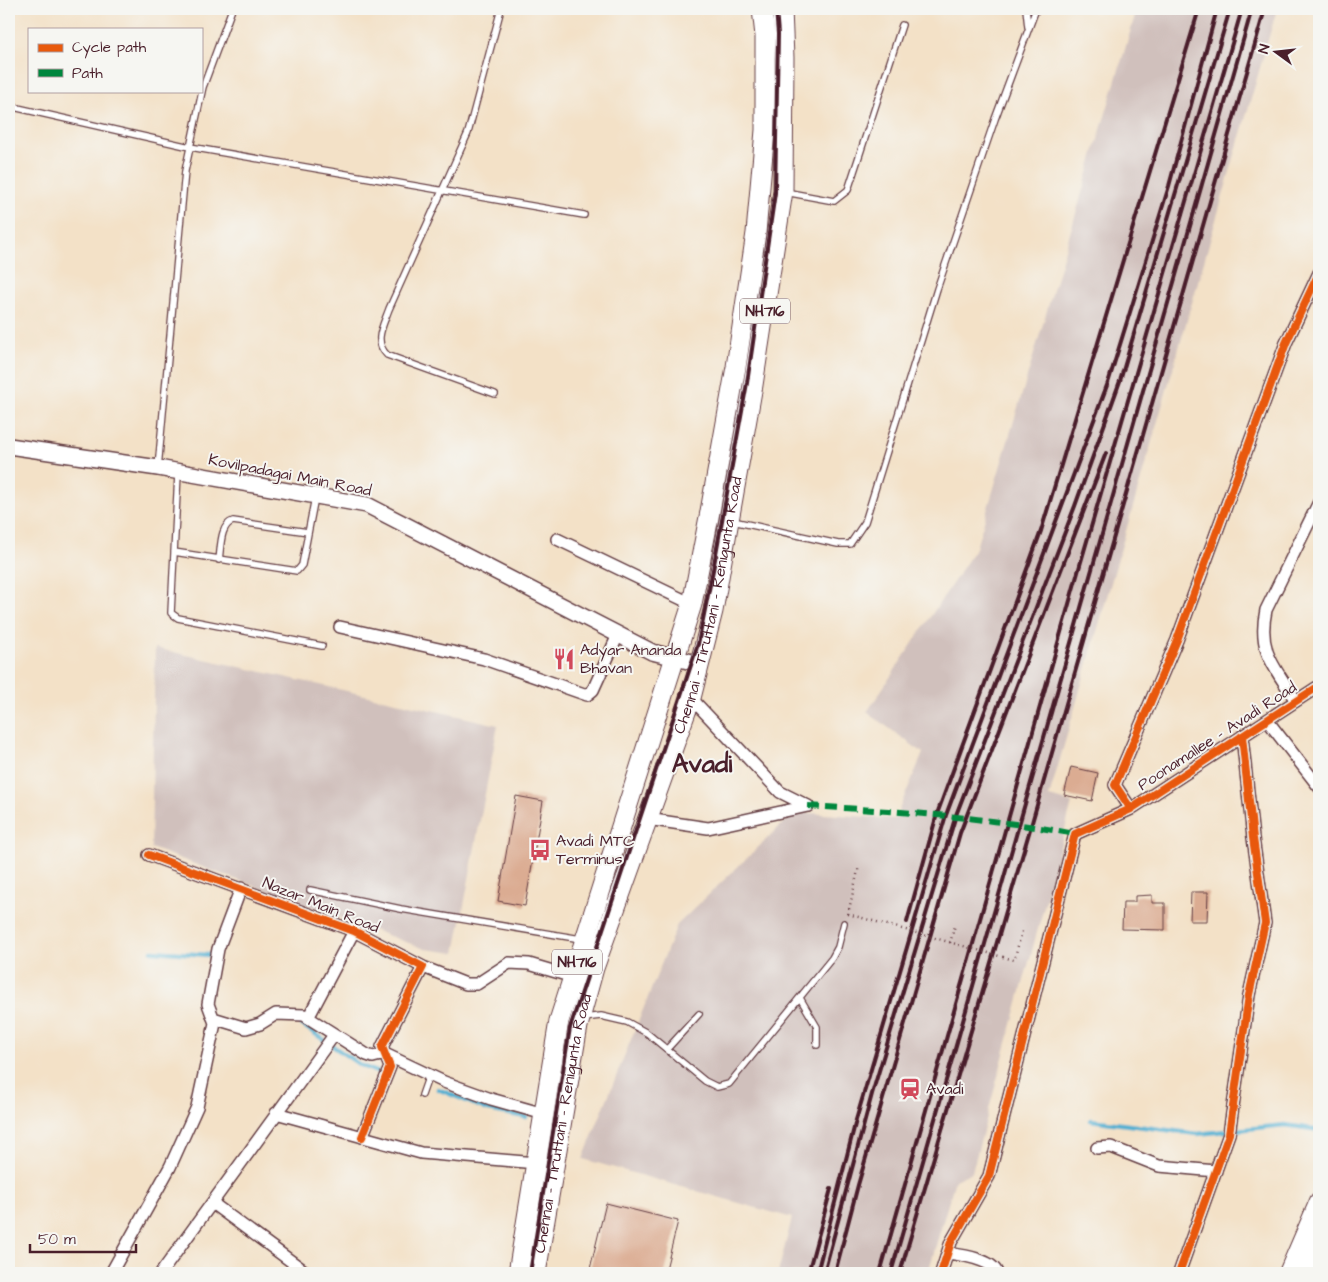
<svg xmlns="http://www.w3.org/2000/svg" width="1328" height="1282" font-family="'Architects Daughter',sans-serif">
<rect width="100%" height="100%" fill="#f6f6f2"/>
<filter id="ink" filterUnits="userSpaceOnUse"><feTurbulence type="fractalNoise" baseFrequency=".02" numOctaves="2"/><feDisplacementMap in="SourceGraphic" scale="10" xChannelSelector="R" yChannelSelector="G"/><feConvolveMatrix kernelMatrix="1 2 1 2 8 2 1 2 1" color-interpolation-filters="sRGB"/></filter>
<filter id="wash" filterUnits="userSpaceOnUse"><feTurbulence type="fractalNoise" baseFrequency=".0096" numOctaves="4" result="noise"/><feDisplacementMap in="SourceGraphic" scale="20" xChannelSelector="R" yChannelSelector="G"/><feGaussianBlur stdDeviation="1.12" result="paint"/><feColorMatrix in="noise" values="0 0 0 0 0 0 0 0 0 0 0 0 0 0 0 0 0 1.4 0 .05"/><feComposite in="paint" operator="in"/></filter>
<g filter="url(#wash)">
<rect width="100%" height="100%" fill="#f3e1c7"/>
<path fill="#d0c0bc" d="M1137 9H1277L1049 797 1072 803 972 1172 955 1180 928 1273H778L792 1218 583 1159 677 925 795 812 895 819 923 753 867 712 976 548Z
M155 648 498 725 455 953 425 949 151 848Z"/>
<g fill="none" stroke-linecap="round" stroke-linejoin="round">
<path stroke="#55b0d2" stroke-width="4.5" d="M152 951 209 955
M301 1024 360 1065 379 1073
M438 1089 488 1110 526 1117
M1091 1120 1197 1134 1285 1125 1319 1130"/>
</g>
<g id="blocks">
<path fill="#dbac92" d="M1071 767 1098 773 1092 801 1064 795Z
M516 796 543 801 525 906 498 901Z
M1191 892H1208L1207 921H1190Z
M1152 895V903H1165V930L1122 929 1123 902H1135V896Z
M606 1203 678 1221 665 1273H589Z"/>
</g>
</g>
<g filter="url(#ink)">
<use href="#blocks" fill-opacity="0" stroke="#633c42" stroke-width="1"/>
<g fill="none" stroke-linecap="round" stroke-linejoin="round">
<g stroke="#633c42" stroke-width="8">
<path id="service" d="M1026 9 1028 27
M9 106 190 147 584 215
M785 192 834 201 848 190 902 25
M495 394 387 355C373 341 383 326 389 309L468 133 501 9
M158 468 185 171 203 87 232 9
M178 474 171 613 178 618 322 646
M733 521 838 544H850L865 522 937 289 995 119 1036 9
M174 552 297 571 302 565 315 497
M219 560C221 547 220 525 233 521L308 532
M310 890 401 909 581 939
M800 998 817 1027V1045
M583 1018 601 1016 627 1022 647 1033 705 1081 717 1087 729 1084 832 958 838 947 844 923
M667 1049 699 1014
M422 1095 429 1075"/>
</g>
<g stroke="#633c42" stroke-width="14">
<path id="minor" d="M557 539 692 604
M340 627 484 659 587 695 593 690 618 635
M691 698 780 792 808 806
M1296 701C1275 667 1257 652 1266 610L1319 502
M1267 720 1319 787
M1131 809 1115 785 1177 640 1286 343 1319 273
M647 819 708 828 808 806
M149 855 354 931 423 967 382 1047 390 1067 362 1137
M423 967 466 984H477L509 963 529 964 573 977
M213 1018 246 1028 260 1024 276 1014 304 1015 367 1055 373 1057 385 1054 444 1082 491 1099 544 1114
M308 1018 354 931
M276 1113 421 1153 536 1163
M1097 1148 1111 1147 1159 1166 1216 1171
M212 1203 307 1273
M948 1253C961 1255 992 1259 997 1273
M111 1273 170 1167 197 1107 215 1023 208 1004 218 949 241 888
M161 1273 334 1035
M941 1273 951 1242 989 1176 1075 834 1131 809 1319 686
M1179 1273 1229 1134 1249 995 1265 923 1253 838 1242 736"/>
</g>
<g stroke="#633c42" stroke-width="18">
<path id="secondary" d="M9 446 158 468 367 505 652 652 700 664"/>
</g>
<g stroke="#633c42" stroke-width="20">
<path id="primary" d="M1288 1273 1319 1201
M1305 1273 1319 1240"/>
</g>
<g stroke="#633c42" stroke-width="21">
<g id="trunk">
<path d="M518 1273 559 1021 692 604 709 517 736 367 756 233 765 130V36L762 9"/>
<path id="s1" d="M536 1273 578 1026 594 968 691 698 713 611 753 385 783 191 784 58 782 9"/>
</g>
</g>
<path stroke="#633c42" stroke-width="2.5" stroke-dasharray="1 4" stroke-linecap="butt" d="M848 914 859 866
M950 943 955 925
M1003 957 1014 960 1023 928"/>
<use href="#service" stroke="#fff" stroke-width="5.5"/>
<use href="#minor" stroke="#fff" stroke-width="11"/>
<use href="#secondary" stroke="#fff" stroke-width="15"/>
<use href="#primary" stroke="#fff" stroke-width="18"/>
<use href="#trunk" stroke="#fff" stroke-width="19"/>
<path stroke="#4a1f2b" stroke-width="4" d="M907 922 937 814 1041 531 1199 9
M530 1273 570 1028 698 644 713 570 747 383 775 193 778 34 776 9
M808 1273 831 1189
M817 1273 856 1120 946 815 1109 380 1169 186 1217 9
M824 1273 872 1094 956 815 1075 506 1120 381 1230 9
M835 1273 858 1185 960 833 1106 453
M880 1273 1080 565 1242 9
M891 1273 1252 9
M900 1273 1031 826 1265 9"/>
<path stroke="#633c42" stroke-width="2.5" stroke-dasharray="1 4" stroke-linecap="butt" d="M848 914 1003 957"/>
<path stroke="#00873e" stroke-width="6" stroke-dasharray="12 6" stroke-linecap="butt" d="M808 806C898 811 987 817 1075 834"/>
<g stroke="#f6f6f2" stroke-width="11">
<path id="cycleway" d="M1131 809 1115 785 1177 640 1286 343 1319 273
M149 855 354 931 423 967 382 1047 390 1067 362 1137
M941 1273 951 1242 989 1176 1075 834 1131 809 1319 686
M1179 1273 1229 1134 1249 995 1265 923 1253 838 1242 736"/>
</g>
<use href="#cycleway" stroke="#e8590c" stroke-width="8"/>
</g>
</g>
<defs>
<g id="restaurant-bare" transform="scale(1.725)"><path d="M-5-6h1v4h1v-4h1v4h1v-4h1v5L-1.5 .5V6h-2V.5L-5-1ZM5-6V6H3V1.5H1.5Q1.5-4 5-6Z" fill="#d1495b" stroke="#f6f6f2" stroke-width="2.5" paint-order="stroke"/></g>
<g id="bus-bare" transform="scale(1.725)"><path d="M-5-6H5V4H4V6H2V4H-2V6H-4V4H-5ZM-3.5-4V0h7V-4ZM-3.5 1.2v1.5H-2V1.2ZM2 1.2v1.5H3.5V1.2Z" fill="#d1495b" stroke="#f6f6f2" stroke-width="2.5" paint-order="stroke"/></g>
<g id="station-bare" transform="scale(1.725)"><path d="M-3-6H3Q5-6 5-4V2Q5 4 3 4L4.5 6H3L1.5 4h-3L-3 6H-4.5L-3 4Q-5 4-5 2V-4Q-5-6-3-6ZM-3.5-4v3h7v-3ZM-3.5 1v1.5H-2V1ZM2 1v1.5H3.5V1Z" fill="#d1495b" stroke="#f6f6f2" stroke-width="2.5" paint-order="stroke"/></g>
</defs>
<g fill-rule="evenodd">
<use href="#restaurant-bare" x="564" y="659"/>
<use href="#bus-bare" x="540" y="850"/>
<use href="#station-bare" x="910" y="1089"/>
</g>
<g text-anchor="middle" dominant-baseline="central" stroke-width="4" stroke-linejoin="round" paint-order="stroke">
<g fill="#f6f6f2" stroke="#7e6067" stroke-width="1">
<rect x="740" y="298.5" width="50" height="25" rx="4"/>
<rect x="552" y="949.5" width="50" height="25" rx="4"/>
</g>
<g font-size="15" font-weight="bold" fill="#4a1f2b">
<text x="765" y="311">NH716</text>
<text x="577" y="962">NH716</text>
</g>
<g font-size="16" fill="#4a1f2b" stroke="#f6f6f2">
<text transform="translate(290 475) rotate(11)">Kovilpadagai Main Road</text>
<text stroke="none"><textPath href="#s1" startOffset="692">Chennai - Tiruttani - Renigunta Road</textPath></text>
<text transform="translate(1217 736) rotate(-33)">Poonamallee - Avadi Road</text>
<text transform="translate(321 905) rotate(22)">Nazar Main Road</text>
<text stroke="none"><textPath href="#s1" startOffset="152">Chennai - Tiruttani - Renigunta Road</textPath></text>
</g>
<g font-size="16" fill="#4a1f2b" stroke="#f6f6f2" text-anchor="start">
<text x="580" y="650">Adyar Ananda<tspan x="580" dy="18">Bhavan</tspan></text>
<text x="556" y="841">Avadi MTC<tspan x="556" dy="18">Terminus</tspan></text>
<text x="926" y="1089">Avadi</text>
</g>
<g font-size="26" font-weight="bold" fill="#4a1f2b" stroke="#f6f6f2">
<text x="702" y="764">Avadi</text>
</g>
</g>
<rect width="1328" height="1282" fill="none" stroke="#f6f6f2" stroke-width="30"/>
<rect x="28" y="28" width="175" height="65" fill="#f6f6f2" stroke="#b1a0a2"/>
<rect x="38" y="44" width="25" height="8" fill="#e8590c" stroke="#b1a0a2"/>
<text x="72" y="52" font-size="15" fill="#4a1f2b">Cycle path</text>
<rect x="38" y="69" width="25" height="8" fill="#00873e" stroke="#b1a0a2"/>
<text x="72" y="78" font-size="15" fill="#4a1f2b">Path</text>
<g transform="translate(1276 52) rotate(285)" stroke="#f6f6f2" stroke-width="4" paint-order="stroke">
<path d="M0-4L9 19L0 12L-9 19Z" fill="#4a1f2b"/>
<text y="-8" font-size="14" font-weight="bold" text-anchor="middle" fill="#4a1f2b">N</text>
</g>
<path d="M30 1244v8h106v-8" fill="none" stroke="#4a1f2b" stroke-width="2.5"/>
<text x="38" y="1244" font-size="15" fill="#4a1f2b" stroke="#f6f6f2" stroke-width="4" paint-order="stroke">50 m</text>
</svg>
